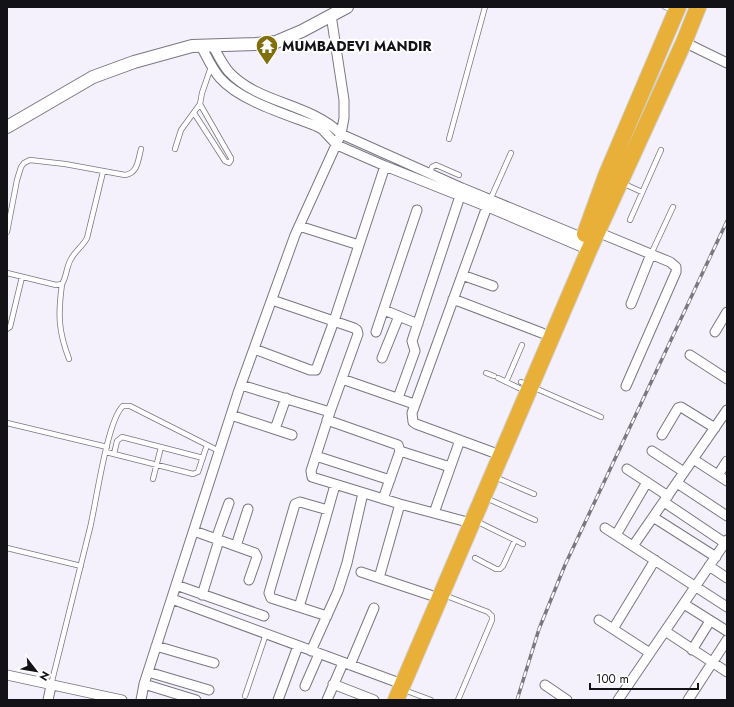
<svg xmlns="http://www.w3.org/2000/svg" width="734" height="707" font-family="Jost,sans-serif">
<rect width="100%" height="100%" fill="#f4f1fc"/>
<g fill="none" stroke-linecap="round" stroke-linejoin="round">
<g stroke="#7a7781" stroke-width="6">
<path id="lane" d="M665 7 674 10
M194 113 225 161 229 163 231 160V158L200 104
M449 139 485 7
M175 149 181 130 200 104 202 93 211 67
M430 173 432 167 436 165 459 175
M622 183 642 192
M490 200 511 153
M630 220 661 150
M7 232 17 180 21 167 24 163 30 160 65 164 125 175C138 173 138 160 141 149
M651 254 673 207
M7 273 56 285 62 284C67 276 66 267 71 259 75 251 83 246 87 238L103 172
M62 284C58 314 58 330 69 359
M7 329 10 327 22 277
M486 373 494 376
M498 378 519 388
M506 382 522 345
M521 382 601 417
M7 423 107 447
M106 452 193 474 198 472 207 445
M114 454 117 441 122 437 203 458
M495 477 534 494
M153 479 161 447
M486 498 535 520
M476 521 523 544
M7 548 81 566
M475 558 496 569H500L503 566 515 540
M444 595 488 612 492 616V620L458 700
M51 685C64 633 77 581 90 528 96 504 107 420 123 406H130L219 451
M404 690 431 700
M245 696 266 634"/>
</g>
<g stroke="#7a7781" stroke-width="11">
<path id="street" d="M684 42 727 63
M201 46C207 57 212 69 220 78 240 101 288 115 316 126L322 129 337 145 385 166 488 207 589 250
M213 46C218 55 222 64 229 72 259 104 310 103 341 134L462 188 588 240
M489 201 412 413 413 422 416 424 492 452
M299 226 359 245
M595 231 670 262 676 267V272L626 386
M462 275 493 286
M453 299 542 333
M272 300 354 328 357 330 358 334 330 412 311 471 312 477 400 504 471 523
M631 304 651 254
M384 310 418 324
M376 332 417 210
M715 332 727 312
M254 349 310 370H316L334 321 385 166
M690 355 727 379
M382 358 399 316
M342 379 414 404
M241 385 330 412
M398 398 415 351 412 341 462 190
M231 415 292 435
M327 420 398 445 400 451 383 499
M275 429 286 398
M662 435 678 408 681 407 715 428
M400 451 450 467
M652 451 684 472
M316 456 390 480
M693 459 727 481
M627 469 668 496
M718 475 727 461
M677 483 727 516
M664 502 725 543
M434 513 460 440
M653 517 716 557
M605 528 727 607
M194 531 255 553 257 557 249 580
M616 535 647 482
M216 539 229 503
M236 546 248 509
M633 546 727 410
M709 566 727 578
M361 572 430 595
M379 578 400 504
M176 585 264 616
M202 595 219 540
M172 599 402 684
M684 604 727 631
M299 607 322 531 335 485
M327 616 271 598 269 593 295 504 300 502 328 510
M599 620 650 653
M613 629 655 560
M665 631 727 672
M156 646 214 663
M692 650 710 621
M311 651 338 591 347 563 363 493
M350 665 374 608
M148 672 209 690
M7 675 122 700
M144 684 196 700
M333 684 374 700
M545 685 567 700
M305 686 319 654
M48 700 51 686
M141 700 144 684 239 390 295 235 341 134 344 118V100L331 15
M278 700 298 646
M327 700 343 663
M618 700 727 540
M688 700 727 640"/>
</g>
<g stroke="#7a7781" stroke-width="14">
<path id="secondary" d="M7 127 93 77 134 62 192 46 256 44 276 42 302 31 347 7"/>
</g>
<g stroke="#d0d0d0" stroke-width="18">
<path id="highway" d="M585 234 606 176 678 7
M396 700 589 250 684 42 698 7"/>
</g>
<use href="#lane" stroke="#fff" stroke-width="4.5"/>
<use href="#street" stroke="#fff" stroke-width="9"/>
<use href="#secondary" stroke="#fff" stroke-width="12"/>
<use href="#highway" stroke="#e8b038" stroke-width="16"/>
<g stroke="#7b7980" stroke-width="3.5">
<path id="rail" d="M517 700 539 629 565 565 727 221"/>
</g>
<use href="#rail" stroke="#fff" stroke-width="2" stroke-dasharray="6" stroke-linecap="butt"/>
</g>
<defs>
<g id="temple-pin" transform="scale(1.15)"><path d="M0 17L-7.5 6A9.5 9.5 0 1 1 7.5 6Z" fill="#816f0d" stroke="#fff"/><path d="M0-6L5-2H3V0L6.5 2.5H4V6H1.5V3h-3V6H-4V2.5H-6.5L-3 0V-2H-5Z" fill="#fff"/></g>
</defs>
<g fill-rule="evenodd">
<use href="#temple-pin" x="267" y="46"/>
</g>
<g text-anchor="middle" dominant-baseline="central" stroke-width="4" stroke-linejoin="round" paint-order="stroke">
<g font-size="14" font-weight="bold" fill="#131216" stroke="#fff" text-anchor="start">
<text x="282" y="46">MUMBADEVI MANDIR</text>
</g>
</g>
<rect width="734" height="707" fill="none" stroke="#131216" stroke-width="16"/>
<g transform="translate(36 671) rotate(121)" stroke="#ffffff" stroke-width="3" paint-order="stroke">
<path d="M0-3L7 15L0 10L-7 15Z" fill="#131216"/>
<text y="-6" font-size="11" font-weight="bold" text-anchor="middle" fill="#131216">N</text>
</g>
<path d="M590 683v6h108v-6" fill="none" stroke="#131216" stroke-width="2"/>
<text x="596" y="683" font-size="12" fill="#131216" stroke="#ffffff" stroke-width="3" paint-order="stroke">100 m</text>
</svg>
